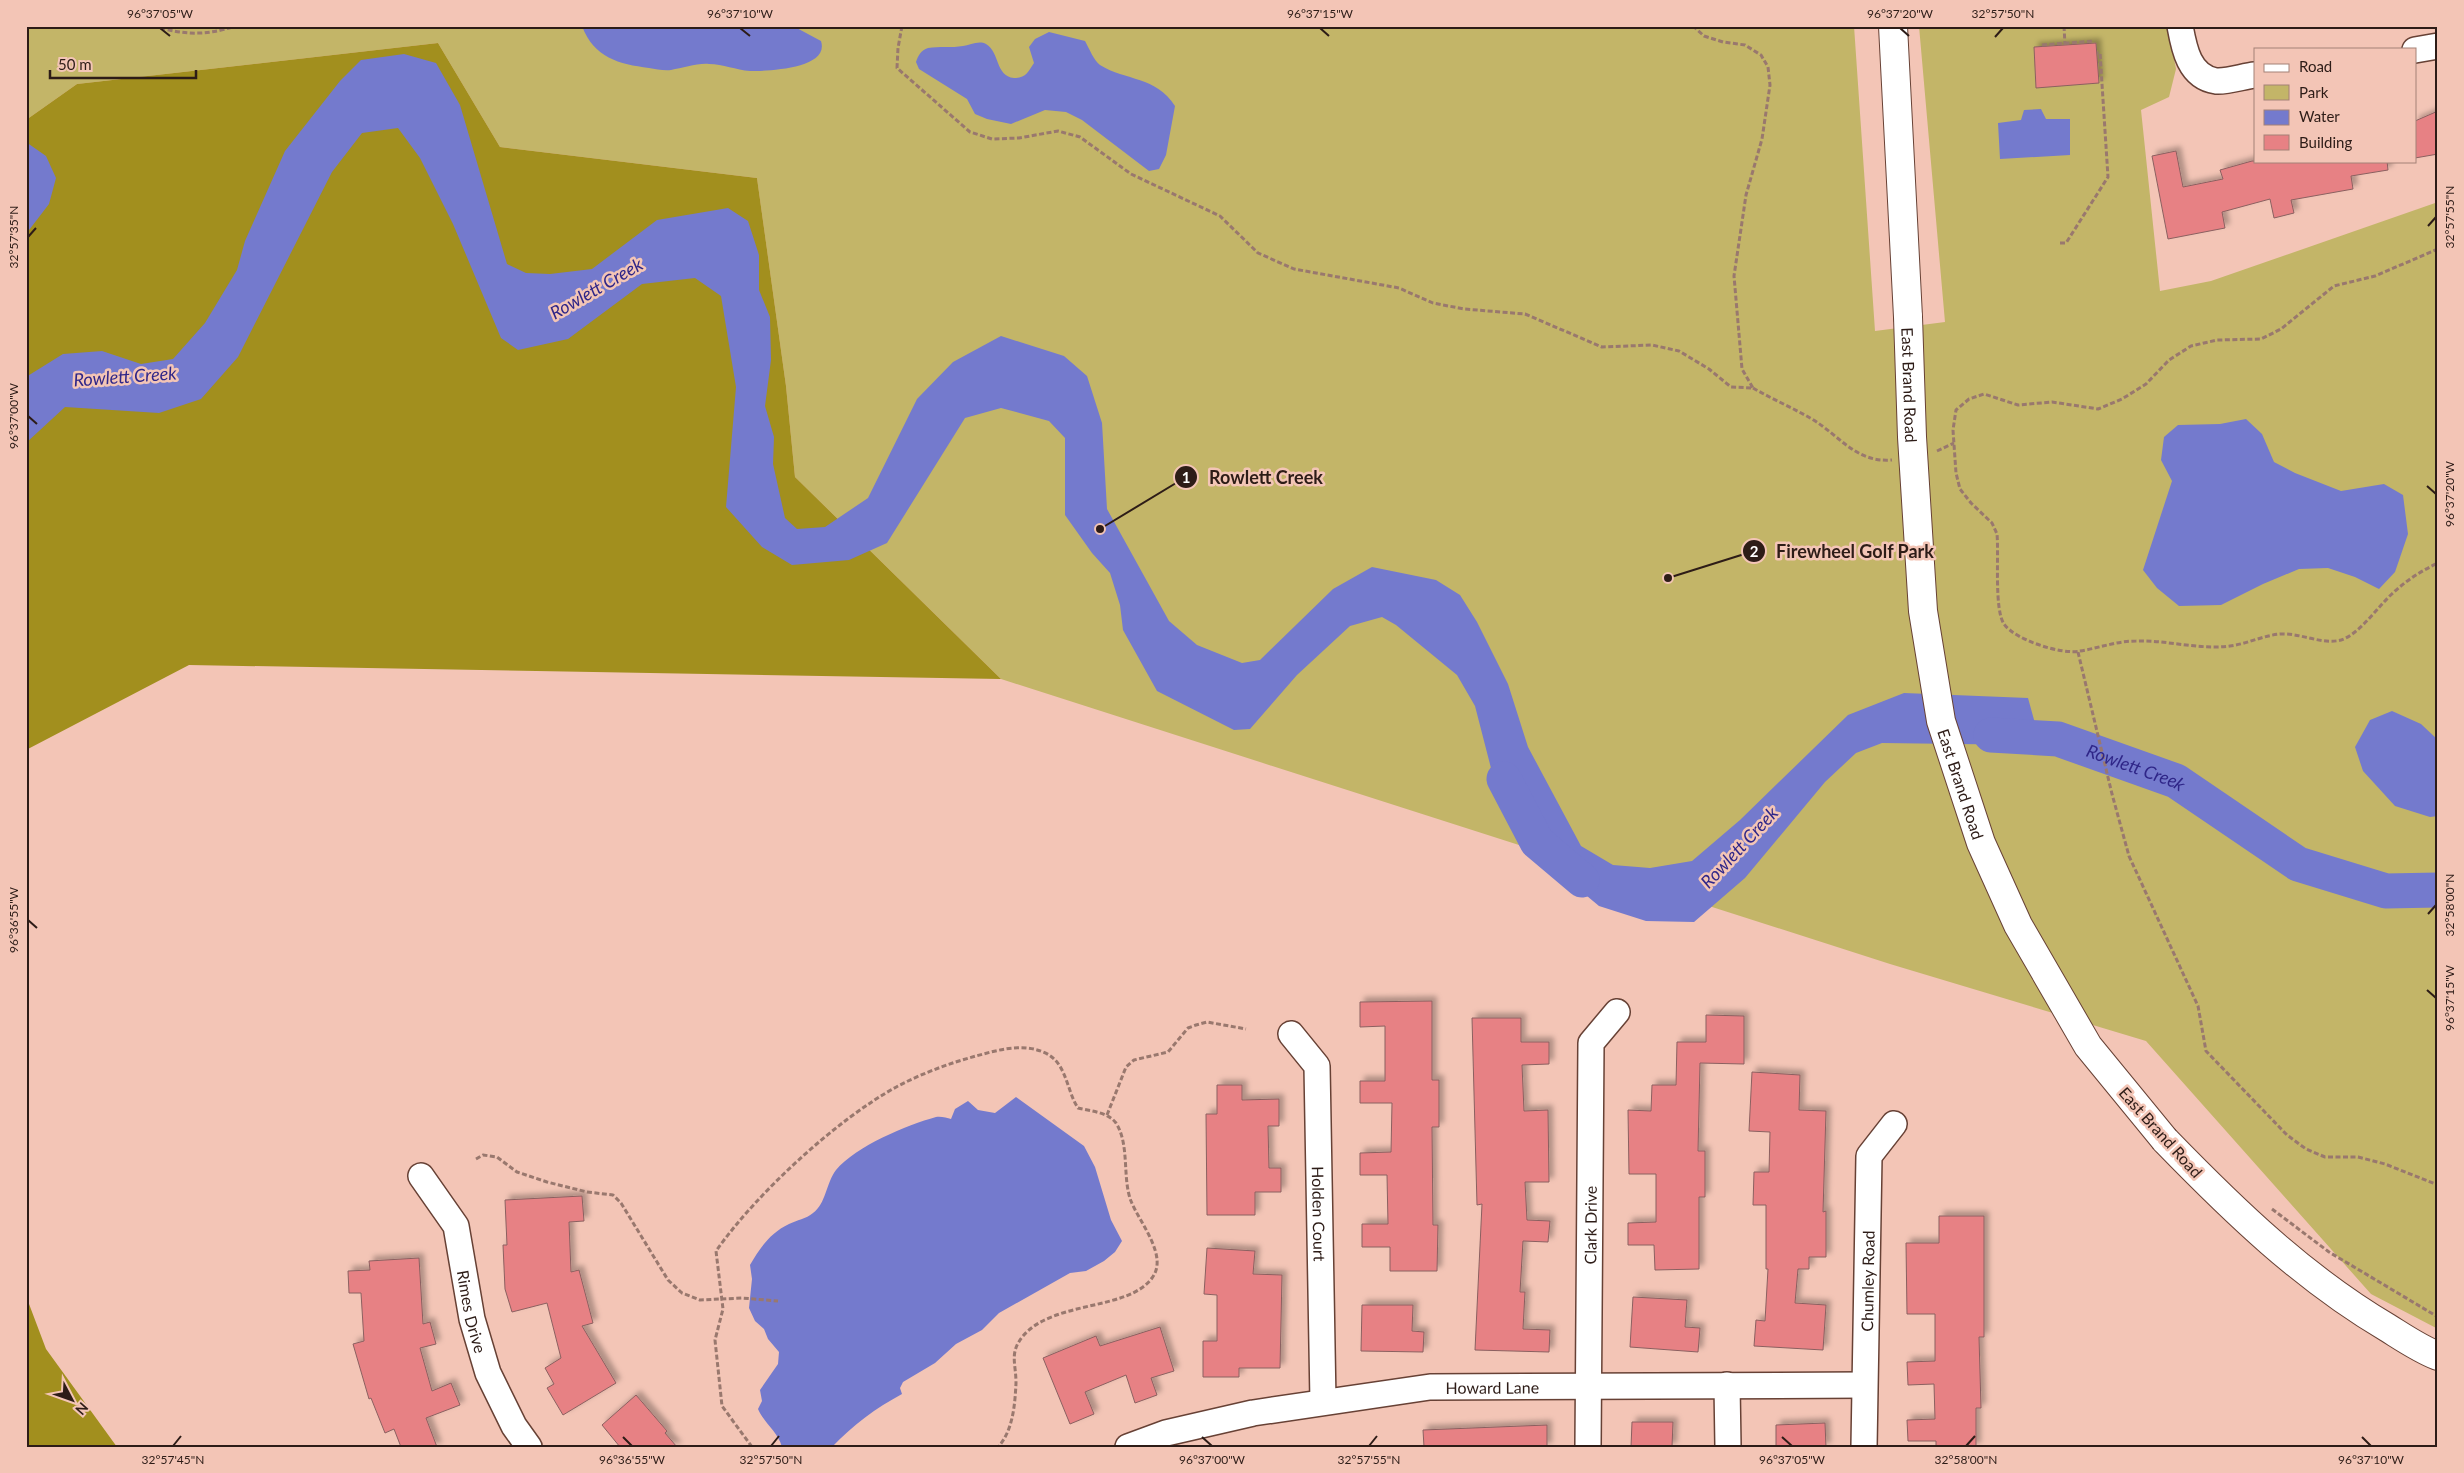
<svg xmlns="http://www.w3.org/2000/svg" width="2464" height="1473" font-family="Lato,sans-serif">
<defs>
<filter id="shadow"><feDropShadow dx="4.5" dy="-4.5" stdDeviation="2.5" flood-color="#0004"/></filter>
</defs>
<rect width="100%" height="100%" fill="#f3c5b6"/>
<path fill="#c3b568" d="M26 26H1854L1875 331 1945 322 1919 26H2168L2176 69 2169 97 2141 110 2160 291 2211 281 2438 202V1329L2371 1294 2146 1041 1890 964 1001 679 795 477 786 386 757 178 500 147 438 43 77 84 26 120Z"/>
<path fill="#a28f1e" d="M438 43 500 147 757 178 786 386 795 477 1001 679 189 665 26 750V120L77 84Z
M26 1296 46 1349 117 1447H26Z"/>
<path fill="#747acd" d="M582 26H793L821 41C830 69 768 71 750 71 736 70 723 64 709 64 697 63 683 68 671 70 664 71 656 69 649 68 619 64 594 58 582 26Z
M1049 32 1085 41C1089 48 1094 61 1100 65 1126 81 1156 76 1175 106L1166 155 1159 169 1149 171 1082 120 1066 112 1045 110 1011 124 987 119 975 114 967 99 919 69 916 62C918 56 921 50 928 48 939 46 952 48 963 46 970 45 979 40 986 44 1000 52 995 76 1014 78 1026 78 1028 72 1034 63L1029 47 1035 39Z
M404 54 436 63 460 105 507 264 526 273 550 274 592 269 657 220 728 208 748 221 759 255V290L770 317 771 360 765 406 774 437 773 464 785 518 797 529 825 527 868 498 917 399 953 362 1001 336 1064 356 1087 376 1102 423 1107 509 1169 621 1197 645 1242 663 1260 660 1333 589 1372 567 1436 580 1460 595 1477 622 1508 684 1528 747 1581 846 1613 865 1650 868 1692 861 1740 820 1848 715 1904 693 2028 698 2041 745 1882 743 1856 753 1825 782 1745 878 1694 922 1646 921 1599 906 1569 881 1492 772 1475 706 1457 675 1396 625 1382 617 1350 626 1297 675 1250 729 1234 730 1157 691 1123 630 1120 605 1110 573 1092 553 1065 515V438L1049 421 1001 408 965 418 887 543 849 560 792 565 762 547 726 507 736 387 721 296 695 278 642 284 568 339 518 350 501 338 453 224 420 158 398 128 362 133 332 172 238 357 201 399 159 413 65 407 26 443V377L63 354 102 351 141 364 173 359 205 323 237 270 245 241 285 151 340 81 361 60Z
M2041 109 2046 119H2070V155L2000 159 1998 123 2021 120 2024 110Z
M26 142 46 156 56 178 49 204 26 234Z
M2246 419 2262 434 2274 462 2295 473 2341 491 2384 484 2403 495 2408 534 2395 572 2379 589 2355 577 2328 568 2299 569 2263 584 2221 605 2179 606 2157 588 2143 570 2172 481 2161 460 2164 437 2178 425 2220 424Z
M2392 711 2421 724 2438 740V816L2430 817 2395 806 2363 771 2355 747 2370 720Z
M1016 1097 1084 1146 1095 1167 1111 1220 1122 1241 1115 1252 1104 1261 1086 1271 1070 1273 999 1313 982 1330 956 1344 935 1363 903 1382 900 1388 902 1394C876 1408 853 1425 832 1447H782C778 1432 764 1423 758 1409L762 1401 760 1390 778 1364 779 1352 768 1339 764 1329 755 1321 749 1308 752 1279 750 1265C760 1248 770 1233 789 1224 797 1220 806 1219 813 1213 826 1204 826 1183 836 1170 856 1146 907 1125 936 1117 941 1116 947 1118 951 1119L955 1109 968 1101 978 1110 995 1113Z"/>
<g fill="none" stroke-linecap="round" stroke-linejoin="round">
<g stroke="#747acd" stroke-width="35">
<path id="s1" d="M1991 735 2058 739 2176 781 2298 864 2386 891 2438 890"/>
<path d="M1504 779 1537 842 1582 880"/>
</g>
</g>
<path fill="#e78184" stroke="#8b6060" filter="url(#shadow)" d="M2096 43 2099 83 2036 88 2034 47Z
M2438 111V154L2415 158V121Z
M2176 151 2183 187 2223 179 2220 170 2252 161H2387L2388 170 2351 176 2353 189 2291 200 2294 213 2274 218 2270 199 2222 212 2225 228 2168 239 2152 156Z
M1432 1001V1080H1439V1127H1432L1433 1225H1438L1437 1271H1390V1247H1362V1224H1388L1387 1175H1360V1153L1391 1152 1392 1103H1360V1081H1385V1026L1360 1027V1002Z
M1706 1015 1744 1016V1064L1700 1063 1698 1151H1705V1197H1699V1269L1655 1270 1654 1245H1628V1223L1656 1222V1174H1629L1628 1110 1651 1111 1652 1085H1676L1677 1042H1706Z
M1472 1018H1521V1042H1549V1064L1522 1065 1524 1111 1548 1110 1549 1182H1525L1527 1220 1550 1221 1548 1242 1523 1241 1520 1292H1525L1523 1329 1550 1330 1549 1352 1475 1350 1482 1204 1477 1205Z
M1752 1072 1800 1075 1799 1110 1826 1111 1823 1212 1826 1211V1257H1809V1269H1798L1795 1303 1826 1305 1823 1350 1754 1346 1756 1320 1765 1321 1768 1269H1766V1205H1753L1754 1172H1769L1770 1132 1749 1131Z
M1217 1085H1242V1100L1279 1099V1126H1268L1269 1168H1281V1192H1255V1215H1207L1206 1114H1217Z
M582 1196 584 1221 569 1222 571 1272 579 1270 593 1323 582 1326 616 1383 563 1415 547 1388 554 1384 545 1368 561 1358 547 1303 512 1312 505 1289 503 1245H507L505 1200Z
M1939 1216H1984V1337H1979L1981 1408H1976V1447H1936V1441H1908L1907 1420 1935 1419 1934 1384 1908 1385 1907 1362 1935 1361V1314H1907L1906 1243H1939Z
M1207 1248 1255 1251 1253 1274 1282 1275 1280 1368H1239V1377H1203V1341H1217V1295L1204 1294Z
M419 1258 423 1324 430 1322 436 1344 420 1348 432 1391 451 1383 460 1405 426 1418 437 1447H401L394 1429 385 1433 371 1398 369 1399 353 1344 364 1341 361 1293H349L348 1271 370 1270 369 1261Z
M1633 1297 1687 1300 1685 1327 1700 1328 1698 1352 1630 1347Z
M1362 1305H1413L1412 1331 1424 1332 1423 1352 1361 1351Z
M1160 1327 1174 1371 1151 1378 1157 1395 1135 1403 1126 1375 1085 1392 1094 1414 1070 1424 1043 1358 1096 1336 1100 1346Z
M636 1395 667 1431 665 1433 677 1447H620L602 1425Z
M1632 1422H1673L1672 1447H1631Z
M1825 1423 1826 1447H1776V1425Z
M1547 1425V1447H1424L1423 1430Z"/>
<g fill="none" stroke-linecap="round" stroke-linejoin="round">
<g stroke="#674135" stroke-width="28">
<g id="minor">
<path d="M2180 26C2184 48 2189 77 2216 81 2228 82 2244 76 2255 75"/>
<path d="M2415 50 2438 46"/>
<path id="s2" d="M1291 1034 1317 1066 1323 1402"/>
<path id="s3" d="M421 1176 456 1226 472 1319 488 1373 514 1426 529 1447"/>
<path d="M1727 1385 1728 1447"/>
<path id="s4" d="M1128 1447 1166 1433 1253 1413 1430 1387 1864 1385"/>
<path id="s5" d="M1588 1447 1591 1043 1617 1012"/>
<path id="s6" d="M1864 1447 1869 1156 1894 1124"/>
</g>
</g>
<g stroke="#674135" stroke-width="30">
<path id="major" d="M1893 26 1908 317
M2165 1140C2234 1211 2303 1278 2388 1328 2404 1338 2420 1349 2438 1356"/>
</g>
<path stroke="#99786e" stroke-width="3" stroke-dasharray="5 2.5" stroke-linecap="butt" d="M153 26C185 35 204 36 236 26
M902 26 898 48 897 68 970 132 992 139 1019 138 1058 131 1080 137 1131 174 1220 216 1258 253 1294 269 1399 288 1433 303 1464 309 1525 314 1602 347 1652 345 1679 351 1709 369 1731 387 1753 388 1742 369 1734 276 1746 195 1762 139 1770 85 1768 67 1761 55 1745 45 1723 42 1704 36 1693 26
M2064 26 2065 45
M2042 45 2094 41
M2060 243H2066L2108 177 2100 53H2097
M2438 249 2375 276 2334 286 2281 329 2261 339 2217 340 2191 346 2169 360 2146 384 2122 399 2098 409 2052 402 2018 405 1984 394 1969 399 1956 410 1953 430 1956 473 1960 489 1971 503 1992 523 1997 534C1999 555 1994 609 2004 624 2015 640 2062 655 2080 651 2099 648 2117 641 2136 641 2168 640 2198 650 2230 646 2247 644 2264 635 2281 634 2301 633 2322 645 2341 640 2360 634 2379 605 2394 592 2407 580 2421 571 2438 563
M1753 388C1772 399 1793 408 1812 419 1840 436 1856 463 1892 460
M1937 451 1954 443
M2078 652 2112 794 2129 856 2198 1006 2206 1051 2287 1135 2306 1149 2325 1157H2358L2385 1164 2438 1185
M1107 1115 1126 1067 1134 1060 1168 1052 1188 1028 1196 1025 1207 1022 1246 1029
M476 1159 483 1155 497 1157 517 1172 547 1182 587 1192 613 1195 621 1203 668 1280 682 1293 700 1300 742 1298 778 1301
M2272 1209 2329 1252 2438 1317
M752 1447 722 1406 715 1340 723 1309 716 1251C756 1194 837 1119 898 1086 923 1073 950 1063 976 1056 998 1050 1022 1043 1043 1052 1067 1061 1066 1090 1078 1108 1090 1111 1108 1112 1116 1123 1130 1145 1122 1178 1131 1201 1139 1222 1169 1256 1152 1278 1128 1311 1054 1300 1023 1336 1009 1353 1016 1363 1016 1383 1015 1404 1013 1431 998 1447"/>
<use href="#minor" stroke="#fff" stroke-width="25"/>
<use href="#major" stroke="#fff" stroke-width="28"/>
<g stroke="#674135" stroke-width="30" stroke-linecap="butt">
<g id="major-bridge">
<path id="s7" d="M1908 317 1912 437 1923 611 1941 721 1981 843 2018 925 2088 1046 2165 1140"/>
</g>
</g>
<use href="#major-bridge" stroke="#fff" stroke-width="28"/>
</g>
<path fill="none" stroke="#2d1c17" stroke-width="2" d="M160 28 170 36M740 28 750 36M1320 28 1329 36M1900 28 1909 36M1995 37 2003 28M2428 226 2436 217M28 237 36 228M28 416 37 424M2427 486 2436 494M2428 914 2436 905M28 920 37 928M2427 990 2436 998M623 1437 632 1446M1202 1437 1212 1446M1782 1437 1792 1446M2362 1437 2371 1446M173 1446 181 1436M771 1446 779 1436M1369 1446 1377 1436M1966 1446 1975 1436"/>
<g text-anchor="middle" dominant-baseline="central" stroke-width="5" stroke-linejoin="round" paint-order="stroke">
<g font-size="16" fill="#2d1c17" stroke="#f3c5b6">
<text stroke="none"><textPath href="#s7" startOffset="68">East Brand Road</textPath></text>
<text stroke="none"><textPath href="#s7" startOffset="472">East Brand Road</textPath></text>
<text transform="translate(2161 1132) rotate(48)">East Brand Road</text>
<text stroke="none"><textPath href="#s2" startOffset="189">Holden Court</textPath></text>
<text stroke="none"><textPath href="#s5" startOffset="222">Clark Drive</textPath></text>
<text stroke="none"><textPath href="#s6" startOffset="166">Chumley Road</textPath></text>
<text stroke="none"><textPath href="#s3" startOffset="148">Rimes Drive</textPath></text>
<text stroke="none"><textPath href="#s4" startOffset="371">Howard Lane</textPath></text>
</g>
<g font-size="18" font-style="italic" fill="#2f2688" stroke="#f3c5b6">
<text transform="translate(596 288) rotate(-30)">Rowlett Creek</text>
<text transform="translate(125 376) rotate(-4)">Rowlett Creek</text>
<text stroke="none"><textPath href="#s1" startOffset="150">Rowlett Creek</textPath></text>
<text transform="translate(1739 847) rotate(-47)">Rowlett Creek</text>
</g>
</g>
<path fill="none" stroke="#2d1c17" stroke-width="2" d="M1100 529L1186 477M1668 578L1754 551"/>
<g fill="#2d1c17" stroke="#f3c5b6" stroke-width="2">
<circle cx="1100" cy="529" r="5"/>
<circle cx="1668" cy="578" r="5"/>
<circle cx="1186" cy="477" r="12"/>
<circle cx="1754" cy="551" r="12"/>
</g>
<g font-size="15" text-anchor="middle" font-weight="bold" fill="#fff">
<text x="1186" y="483">1</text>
<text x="1754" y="557">2</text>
</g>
<g font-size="18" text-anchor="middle" font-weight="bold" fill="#2d1c17" stroke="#f3c5b6" stroke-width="5" stroke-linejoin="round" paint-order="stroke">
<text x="1266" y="484">Rowlett Creek</text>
<text x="1855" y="558">Firewheel Golf Park</text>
</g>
<rect width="2464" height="1473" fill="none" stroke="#f3c5b6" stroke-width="55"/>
<rect x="2254" y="48" width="162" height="115" fill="#f3c5b6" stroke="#a48176"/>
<rect x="2264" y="64" width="25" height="8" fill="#ffffff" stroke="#a48176"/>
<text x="2299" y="72" font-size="15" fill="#2d1c17">Road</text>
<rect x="2264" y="85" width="25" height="15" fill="#c3b568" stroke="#a48176"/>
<text x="2299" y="98" font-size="15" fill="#2d1c17">Park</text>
<rect x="2264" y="110" width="25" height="15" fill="#747acd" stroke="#a48176"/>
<text x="2299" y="122" font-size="15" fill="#2d1c17">Water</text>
<rect x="2264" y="135" width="25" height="15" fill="#e78184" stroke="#a48176"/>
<text x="2299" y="148" font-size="15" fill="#2d1c17">Building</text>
<g transform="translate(72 1400) rotate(131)" stroke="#f3c5b6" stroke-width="4" paint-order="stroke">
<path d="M0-4L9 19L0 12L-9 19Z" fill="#2d1c17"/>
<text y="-8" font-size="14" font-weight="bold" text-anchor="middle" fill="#2d1c17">N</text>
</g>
<path d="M50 70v8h146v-8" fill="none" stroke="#2d1c17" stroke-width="2.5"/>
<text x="58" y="70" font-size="15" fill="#2d1c17" stroke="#f3c5b6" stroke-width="4" paint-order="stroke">50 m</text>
<rect x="28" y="28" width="2408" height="1418" fill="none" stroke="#2d1c17" stroke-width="2"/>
<g font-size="12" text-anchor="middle" fill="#2d1c17">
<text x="160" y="18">96°37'05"W</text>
<text x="740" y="18">96°37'10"W</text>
<text x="1320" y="18">96°37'15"W</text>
<text x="1900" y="18">96°37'20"W</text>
<text x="2003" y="18">32°57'50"N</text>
<text transform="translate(2450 217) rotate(-90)" y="4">32°57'55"N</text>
<text transform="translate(14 237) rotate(-90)" y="4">32°57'35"N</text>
<text transform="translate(14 416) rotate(-90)" y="4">96°37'00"W</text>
<text transform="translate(2450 494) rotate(-90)" y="4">96°37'20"W</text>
<text transform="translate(2450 905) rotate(-90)" y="4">32°58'00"N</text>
<text transform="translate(14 920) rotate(-90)" y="4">96°36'55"W</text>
<text transform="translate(2450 998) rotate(-90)" y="4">96°37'15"W</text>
<text x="173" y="1464">32°57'45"N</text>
<text x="632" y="1464">96°36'55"W</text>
<text x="771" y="1464">32°57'50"N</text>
<text x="1212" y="1464">96°37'00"W</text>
<text x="1369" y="1464">32°57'55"N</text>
<text x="1792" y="1464">96°37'05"W</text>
<text x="1966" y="1464">32°58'00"N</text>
<text x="2371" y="1464">96°37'10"W</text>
</g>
</svg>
